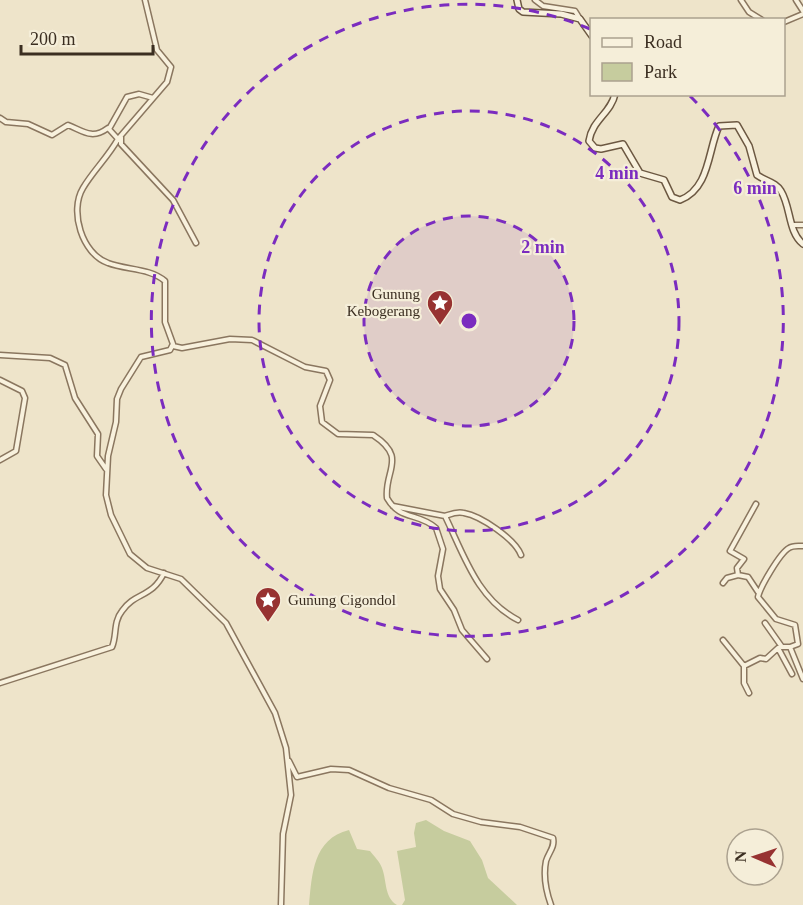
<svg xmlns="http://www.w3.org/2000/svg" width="803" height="905" font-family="'Times New Roman',serif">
<rect width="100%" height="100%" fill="#eee4ca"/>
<path fill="#c6cc9e" d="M426 820 444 831 470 841 482 860 488 878 517 905H402L405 900 397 851 416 847 414 833 416 823Z
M349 830 357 849 370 851C374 856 380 862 382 868 387 881 384 897 397 905H309C312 874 313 839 349 830Z"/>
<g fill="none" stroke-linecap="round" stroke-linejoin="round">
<g stroke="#8a765f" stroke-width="7">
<path id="street" d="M535 0 543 6 575 11 580 19
M741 0 749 12 762 20
M796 0 803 11
M784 22 803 14
M0 118 6 122 28 124 52 135 68 125C83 131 92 140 108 128L118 139 167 82 171 67 157 50 145 0
M109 129 127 97 139 94 153 98
M121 137V144L173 200 196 243
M118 139C108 157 93 171 83 188 69 211 82 254 108 263 126 270 150 268 165 281V322L173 344 170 350 141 357 121 389 117 399 116 422 108 456 106 495 111 515 130 554 147 568 181 579 226 623 275 713 286 748 291 795 283 834 281 905
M792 225H803
M173 346 182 348 230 339 252 340 305 367 326 371 330 380 320 406 322 422 338 434 373 435C408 458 384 470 387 498 400 521 418 512 436 528L443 549 438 576 440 589 454 610 462 630 487 659
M0 355 50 358 65 365 75 398 98 434 97 456 106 469
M0 380 22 391 25 398 16 451 0 460
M756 504 730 551 744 559 737 568 738 575 748 577 758 592
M393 506 445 516C464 555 477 599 518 620
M445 516C451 514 457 511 464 513 481 516 515 539 521 555
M803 546C798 546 793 545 789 548 780 553 760 587 758 597L776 619 795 625 798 644 790 647 803 679
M723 583 727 578 738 575
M765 623 782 647H790
M723 640 744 666
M778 648 792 674
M0 683 112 647C117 636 113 622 122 611 135 592 152 598 164 573
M749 693 744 683V666L760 658 766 659 778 648
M289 761 297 777 331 769 349 770 389 788 431 800 453 814 481 822 520 827 553 838C555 847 549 852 546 861 543 876 546 891 551 905"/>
</g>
<g stroke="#6c5842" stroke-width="8">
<path id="secondary" d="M517 0 519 9 523 12 561 14 580 19 592 36
M615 94C611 113 592 120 589 141L595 148 601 149 623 144 640 173 664 180 672 197 680 200C710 189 708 149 719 126L737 125 749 146 757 175C765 181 776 182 781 191 791 207 788 232 803 244"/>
</g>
<use href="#street" stroke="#f8f1dd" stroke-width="4"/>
<use href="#secondary" stroke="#f8f1dd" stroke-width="5"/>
</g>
<circle cx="469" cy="321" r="105" fill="#7b2cbf" fill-opacity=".12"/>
<g fill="none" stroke="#7b2cbf" stroke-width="3" stroke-dasharray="10 8">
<circle cx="469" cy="321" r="105"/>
<circle cx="469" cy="321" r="210"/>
<path d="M690 96A316 316 0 1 1 590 29"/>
</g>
<defs>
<g id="sight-pin" transform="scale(1.35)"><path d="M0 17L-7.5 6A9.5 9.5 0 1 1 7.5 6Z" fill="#973231" stroke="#f5eed9"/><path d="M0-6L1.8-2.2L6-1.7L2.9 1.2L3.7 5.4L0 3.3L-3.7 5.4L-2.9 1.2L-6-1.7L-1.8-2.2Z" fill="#fff"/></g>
</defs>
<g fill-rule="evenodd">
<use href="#sight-pin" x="440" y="303"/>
<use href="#sight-pin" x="268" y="600"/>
</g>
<g text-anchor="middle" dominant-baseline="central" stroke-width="4.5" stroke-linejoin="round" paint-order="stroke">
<g font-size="15" fill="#3b2e21" stroke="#f5eed9" text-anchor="end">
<text x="420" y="294">Gunung<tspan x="420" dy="17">Kebogerang</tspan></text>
<text x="288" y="600" text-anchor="start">Gunung Cigondol</text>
</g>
</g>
<circle cx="469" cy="321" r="9" fill="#7b2cbf" stroke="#f5eed9" stroke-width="3"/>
<g font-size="18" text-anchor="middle" font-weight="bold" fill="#7b2cbf" stroke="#f5eed9" stroke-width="4.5" stroke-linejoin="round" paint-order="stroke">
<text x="617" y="179">4 min</text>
<text x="755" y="194">6 min</text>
<text x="543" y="253">2 min</text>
</g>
<rect x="590" y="18" width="195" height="78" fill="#f5eed9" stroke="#aba18f" stroke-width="1.5"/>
<rect x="602" y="38" width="30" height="9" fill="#f8f1dd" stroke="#aba18f" stroke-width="1.5"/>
<text x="644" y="48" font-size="18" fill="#3b2e21">Road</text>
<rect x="602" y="63" width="30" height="18" fill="#c6cc9e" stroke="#aba18f" stroke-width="1.5"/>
<text x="644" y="78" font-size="18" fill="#3b2e21">Park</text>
<g transform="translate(755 857) rotate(272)"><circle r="28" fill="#f5eed9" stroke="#aba18f" stroke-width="1.5"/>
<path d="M0-4.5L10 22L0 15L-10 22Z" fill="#973231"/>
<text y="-9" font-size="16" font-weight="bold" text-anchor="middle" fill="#3b2e21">N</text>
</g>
<path d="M21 45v9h132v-9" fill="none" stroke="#3b2e21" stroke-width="3"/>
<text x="30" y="45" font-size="18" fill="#3b2e21" stroke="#f5eed9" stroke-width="4.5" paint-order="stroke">200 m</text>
</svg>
